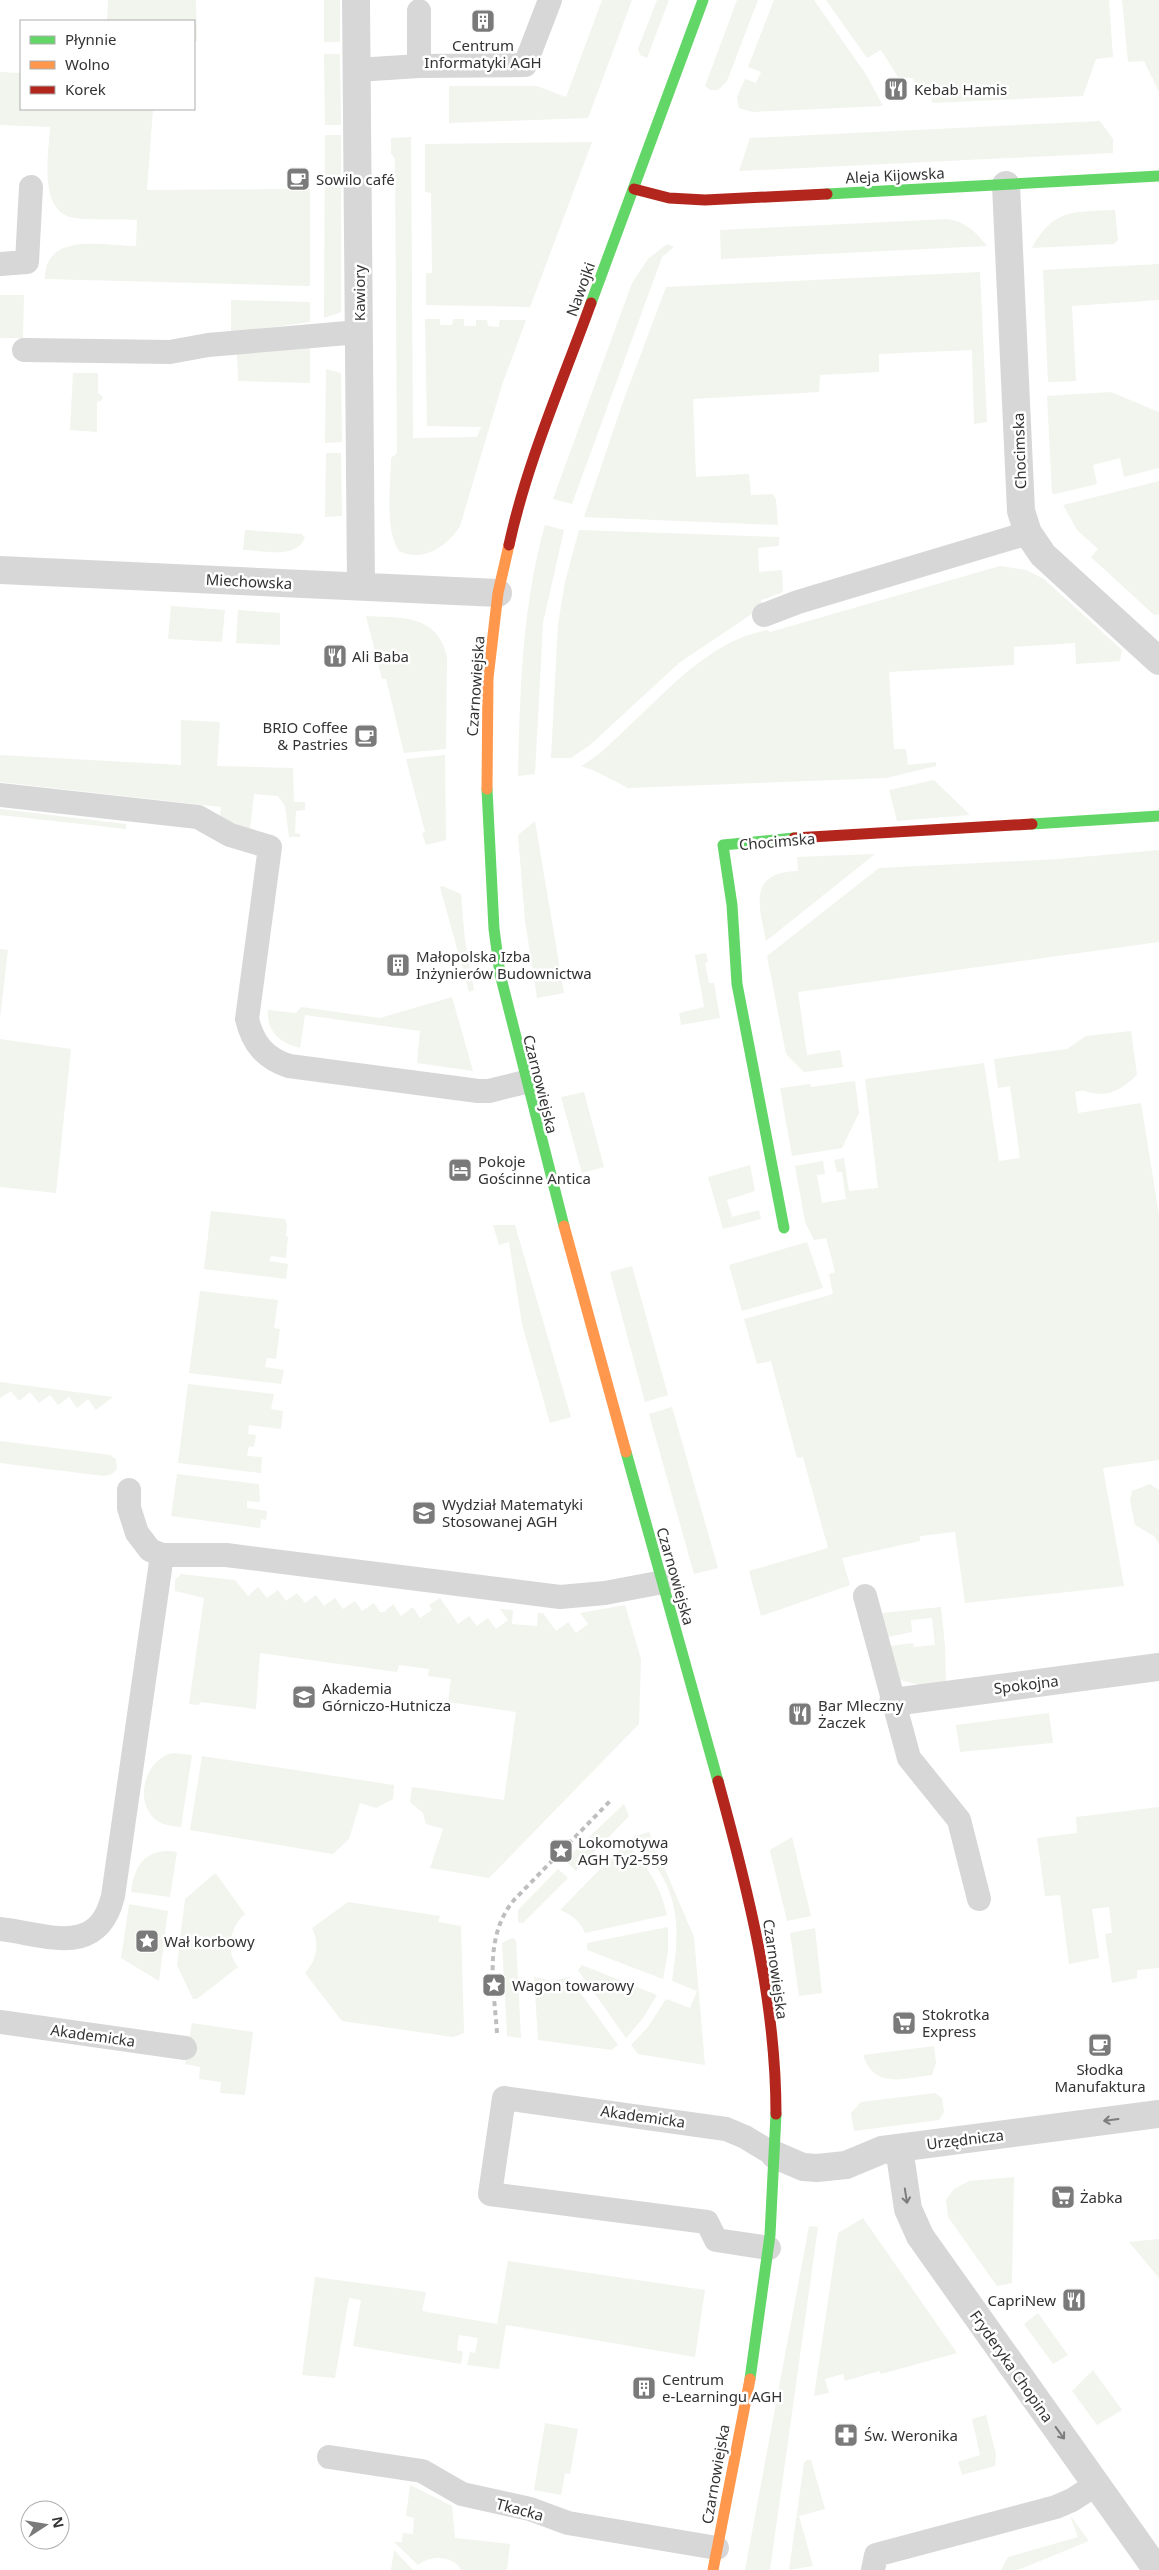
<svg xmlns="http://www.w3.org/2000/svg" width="1159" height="2570" font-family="'Noto Sans',sans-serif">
<rect width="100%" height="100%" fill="#fff"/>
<path fill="#f1f5ed" d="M108 0H196L197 41H194V21H107Z
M324 0H340V42H324Z
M602 0H632L588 118 449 123V86H537L566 97Z
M657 0H669L647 58 640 55 638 49Z
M737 0H758L727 81 718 90H710L705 86Z
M774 0H814L867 76 883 106 753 112 739 108 737 97 745 79 756 83 761 72 748 67Z
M826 0H1109L1113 57 1096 59 1083 96 932 103 931 87H919L912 78 898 77 881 50 867 58Z
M1122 0H1159V92L1144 61 1128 62Z
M324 54H340L341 125H325Z
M0 72 21 73V109H153L147 190 310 189V286L45 279C45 231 103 246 136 246L137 220C117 218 95 221 75 218 37 213 49 153 50 127L0 125Z
M1100 121 1113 139V153L739 171 750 138Z
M325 135H341V312L324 318Z
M411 137 413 438 477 437 481 427 427 426 425 319H440V325H452L453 319H464V326H476V320H487L488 326 499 327 500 320H526L502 385 460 526C447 547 422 563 399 551 384 529 391 484 391 458L397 453 395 159 391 153V138Z
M592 142 530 307 426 305V273H432L431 193 425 192V144Z
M1115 210 1118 240 1114 244 1032 248C1053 208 1075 212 1115 210Z
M948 219C966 222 976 232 987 246L721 259 720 230Z
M667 244 674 247 662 257 572 504 553 499 632 283 648 259Z
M1159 264V300L1072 306 1076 381 1048 382 1043 270Z
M980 272 987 422 974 424 972 350 879 354V372L820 375 819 392 693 399 696 477 749 474 751 495 772 494 776 499 778 525 584 517 624 399 666 287Z
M0 295H24L23 338H0Z
M231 300 310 302V322L231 333Z
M310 347V383L238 381 237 353Z
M326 369 341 373 342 442 325 443Z
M73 373H98V393L103 397 101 401 97 402V432L70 430Z
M1111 392 1159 412V468L1124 477 1120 458 1093 465 1097 484 1055 494 1052 493 1047 396Z
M326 453H341L342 516 325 517Z
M1159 481V612L1158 615H1154L1091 557 1098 549 1077 530 1063 505Z
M545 525 564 530 543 623 535 774 518 776C520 691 522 606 545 525Z
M245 530 302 534 305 538C295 560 263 550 243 550Z
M579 530 779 537V546L758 548 759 572 782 570 783 592 761 600 762 607 679 663 590 745 571 758H551L558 624 565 582Z
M1000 566 1026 570 1044 579 1122 650 1120 661 1076 664 1075 643 1014 647V665L889 672 894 749H906L908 765 936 762V766L886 778 628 788 593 770 581 766C599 756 613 741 628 727 668 690 712 639 768 630L770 632Z
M171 606 225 610 222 642 168 639Z
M238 610 280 613V645L236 643Z
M366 616C401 618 438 614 447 657L446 749 404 753 386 679H382Z
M181 720 220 722 217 766 293 768 294 802H305V810L296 811 295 833 300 834V837H289L285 806 278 796 254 794 250 829 226 826 220 818 221 807 0 782V755L181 765Z
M445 755 446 840 426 845 422 833 425 832 406 759Z
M934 780 970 815 897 821 889 790Z
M0 809 126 824V829L0 815Z
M535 821 564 993 537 998 525 921 518 835Z
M1159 850V942L798 992 807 1055 840 1050 843 1067 804 1072 786 1054 767 956 879 868 1059 859Z
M875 854 766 941C759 905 747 873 798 871L797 857Z
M442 886 461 894 465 941 474 990 469 992 440 887Z
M0 949 8 950 0 1018Z
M706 953 708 962 705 963 709 983H714L720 1018 681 1025 679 1013 704 1007 695 955Z
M452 997 473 1071 417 1063 420 1031 305 1015 300 1048C281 1043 266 1032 268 1010L296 1013 301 1007 380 1018Z
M1131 1031 1137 1075C1125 1086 1112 1097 1093 1093 1084 1092 1086 1089 1075 1092L1078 1113 1141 1103 1159 1215V1460L1103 1468 1124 1586 965 1603 955 1532 920 1536V1541L842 1558 850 1585 761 1616 749 1571 828 1548 803 1457 797 1458 771 1361 757 1364 744 1319 833 1294 829 1274 835 1272 826 1238 814 1240 805 1222 795 1166 823 1161 825 1174 817 1175 822 1203 846 1199 842 1172H837L834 1160 844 1158 849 1191 878 1188 865 1079 984 1063 999 1161 1020 1158 1010 1086 998 1088 994 1059 1067 1049 1086 1036Z
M0 1039 71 1049 56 1193 0 1187Z
M855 1081 859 1113 842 1148 792 1156 780 1088 810 1084 811 1087Z
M584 1092 604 1167 582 1173 561 1097Z
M750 1165 755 1191 727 1200 732 1217 759 1210 761 1219 723 1229 708 1177Z
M211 1211 285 1219 287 1225 286 1236 288 1237 286 1258 271 1256 269 1261 288 1264 286 1279 204 1269Z
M493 1225H515L571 1417 550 1423 522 1324 509 1242 499 1245Z
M807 1242 823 1288 742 1311 729 1265Z
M632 1266 668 1395 645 1402 610 1272Z
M200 1291 278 1300 274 1328 280 1329 276 1359 267 1358 265 1367 284 1370 281 1384 189 1373Z
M0 1382 113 1397 96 1410 88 1399 77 1408 69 1397 58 1405 50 1395 39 1403 30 1392 19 1401 11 1391 0 1398Z
M188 1384 274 1394 271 1409 283 1411 281 1429 249 1425 248 1434 256 1435 254 1447 249 1446 247 1456 262 1457 261 1473 178 1463Z
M672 1407 718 1568 694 1574 649 1414Z
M0 1441 110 1455 116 1459 117 1469 112 1474 104 1476 0 1463Z
M177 1474 259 1484 260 1502 247 1501V1508L267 1511 266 1520 261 1519 260 1528 171 1516Z
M1150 1484 1159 1490V1544L1154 1536 1135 1525 1130 1501 1132 1491Z
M181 1574 235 1580 248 1596 258 1587 267 1598 278 1590 286 1601 297 1593 305 1603 316 1595 324 1606 335 1598 343 1609 355 1601 362 1611 374 1603 380 1612H384L393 1604 401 1616 413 1607 420 1618 432 1610 429 1605 440 1598 458 1624 469 1616 477 1626 488 1618 496 1629 508 1620 500 1609 513 1610 512 1624 537 1626 538 1613H543L556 1631 568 1622 576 1633 588 1624 580 1613 625 1605 641 1659 639 1724 489 1878 430 1868 443 1829 426 1824 423 1813 410 1802 412 1787 504 1800 516 1712 448 1702 451 1679 428 1676 429 1669 399 1665 397 1672 260 1653 256 1709 200 1702 199 1705 189 1704 204 1598 175 1591V1580Z
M941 1607 945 1646 946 1683 919 1685 900 1680 890 1646 913 1643 914 1647 935 1645 932 1618 911 1620 912 1632 888 1637 882 1613Z
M1049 1713 1053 1743 960 1752 956 1725Z
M173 1753 192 1755 181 1827C172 1826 162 1825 155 1819 133 1800 146 1758 173 1753Z
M202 1756 394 1785 393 1799 376 1808 360 1803 349 1839 333 1854 190 1830Z
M624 1804 629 1816 576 1871 565 1860Z
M1159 1807V1968L1137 1970V1978L1112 1983 1105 1934 1112 1933 1109 1907 1092 1909 1099 1958 1069 1964 1060 1895 1045 1896 1037 1838 1077 1833 1076 1817Z
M649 1832 694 1937 705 2065 638 2054 631 2045 648 2027 666 1999 690 2008 697 1991 672 1981C682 1917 678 1886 632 1837Z
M792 1837 811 1916 787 1921 770 1850Z
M626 1843C647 1865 660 1885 667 1915L585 1933C580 1921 572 1915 560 1910Z
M167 1851 177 1852 170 1897 131 1892C134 1869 142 1852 167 1851Z
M558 1869 568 1878 523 1923 518 1922V1910Z
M214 1874 217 1875 245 1914C230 1927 225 1951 238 1967L197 1999H193L177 1965 185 1899Z
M348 1902 440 1916 438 1922 461 1926 464 2033 453 2037 342 2021 305 1973C317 1959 320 1945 312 1928Z
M129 1904 168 1911 159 1981 121 1958Z
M668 1927V1952L663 1979 587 1950V1943Z
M815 1928 822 1993 799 1996 790 1933Z
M512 1938 516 1940 521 2038 507 2036 502 1943Z
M582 1965 657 1995 643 2018 626 2038 578 1970Z
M534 1977 552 1981 569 1977 618 2045 611 2050 538 2040Z
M192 2023 253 2032 245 2095 220 2093 221 2082 199 2079 200 2067 185 2064Z
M934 2046 936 2063 932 2075C903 2078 875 2090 863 2055Z
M935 2093 942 2098 944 2112 939 2120 854 2131 851 2113 861 2102Z
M1014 2177 1012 2283 997 2286 948 2217 946 2200 954 2189 969 2181Z
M863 2218 957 2353 881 2374 879 2371 845 2381 843 2374 825 2379 829 2393 814 2396 838 2233Z
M809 2226 818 2227 770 2570H745Z
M1159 2239V2278L1129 2242Z
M508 2261 705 2290 695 2357 506 2325 499 2369 467 2365 470 2352 475 2353 478 2338 459 2335 457 2350 463 2352 461 2364 353 2346 361 2300 349 2298 335 2378 302 2375 315 2277 426 2292 422 2311 497 2324Z
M1038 2313 1068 2355 1053 2364 1024 2324Z
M1093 2370 1122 2410 1097 2425 1072 2391Z
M986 2415 996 2454 995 2466 962 2475 958 2462 980 2455 972 2419Z
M545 2423 578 2429 570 2474 565 2473 561 2495 534 2490Z
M807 2460H811L825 2509 799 2516 813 2566 789 2570 804 2463Z
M410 2485 452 2506 455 2538 510 2544 507 2570H461C453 2555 430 2555 418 2565L394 2542H402L403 2533 413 2534 414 2518 406 2516Z
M1070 2515 1089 2541 1018 2570H1001L1008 2557 1078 2537Z
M394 2550 413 2570H391Z"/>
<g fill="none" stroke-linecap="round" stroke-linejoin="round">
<path stroke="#d7d7d7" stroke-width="24" d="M419 11V66
M357 70 419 66 525 65 550 0
M0 264 27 262 31 187
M24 350 170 352 208 345 359 332
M764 615 798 602 1028 533
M0 795 198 817 230 835 270 847 247 1019C253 1044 265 1058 289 1066L478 1091H489L525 1082
M129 1490V1508L137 1533 150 1550 162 1555H226L560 1597 605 1593 663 1582
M865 1596 909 1758 959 1820 979 1899
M0 1929C48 1935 98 1958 113 1896L162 1555
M0 2022 185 2048
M769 2248 716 2240 707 2222 490 2194 504 2098 726 2129 745 2137 775 2155
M329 2457 422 2471 462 2494 530 2509 568 2523 717 2548
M873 2570 876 2555 1056 2507 1072 2500 1097 2484"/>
<path stroke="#d7d7d7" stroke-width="28" d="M356 0 361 586
M1006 185 1021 511 1028 533 1043 555 1159 661
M0 570 498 593
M893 1702 1159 1667
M899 2148 908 2209 920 2236 1157 2570
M775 2155 803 2167 817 2168 846 2165 882 2150 1159 2114"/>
<path stroke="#63d668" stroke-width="11" d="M827 194 1159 176
M591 303 703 0
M487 789 494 929 500 974 564 1226
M1032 824 1159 816
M784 1228 737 984 732 905 723 845 794 838
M626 1452 718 1781
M750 2379 770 2235 776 2114"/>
<path stroke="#ff974d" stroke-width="11" d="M487 789 488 678 498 593 509 545
M564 1226 626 1452
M713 2570 750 2379"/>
<path stroke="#b3261e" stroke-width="11" d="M634 189 669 198 705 200 827 194
M509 545C527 462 562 383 591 303
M794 838 1032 824
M718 1781C748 1890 776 2000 776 2114"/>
<path stroke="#bebebe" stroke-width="4" stroke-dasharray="5 4" stroke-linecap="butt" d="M497 2033C494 1988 483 1937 514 1900L612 1799"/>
</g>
<defs><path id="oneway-shaft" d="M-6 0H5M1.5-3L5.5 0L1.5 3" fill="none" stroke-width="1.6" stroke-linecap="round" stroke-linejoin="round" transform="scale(1.25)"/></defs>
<g stroke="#7d7d7d">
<use href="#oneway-shaft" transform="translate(1111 2120) rotate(173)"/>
<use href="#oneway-shaft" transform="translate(906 2196) rotate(81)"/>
<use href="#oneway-shaft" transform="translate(1060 2433) rotate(54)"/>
</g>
<defs>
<g id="building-square" transform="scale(1.25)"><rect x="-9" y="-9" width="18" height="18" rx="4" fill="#7a7a7a" stroke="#fff"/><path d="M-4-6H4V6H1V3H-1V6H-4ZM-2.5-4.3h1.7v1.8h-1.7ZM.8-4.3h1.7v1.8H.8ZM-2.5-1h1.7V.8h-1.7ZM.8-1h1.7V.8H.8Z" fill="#fff"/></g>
<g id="restaurant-square" transform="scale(1.25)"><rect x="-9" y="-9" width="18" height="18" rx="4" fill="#7a7a7a" stroke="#fff"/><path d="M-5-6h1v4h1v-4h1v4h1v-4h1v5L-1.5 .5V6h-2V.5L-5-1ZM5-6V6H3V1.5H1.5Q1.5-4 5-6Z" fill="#fff"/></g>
<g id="cafe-square" transform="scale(1.25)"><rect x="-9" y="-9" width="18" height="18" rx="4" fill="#7a7a7a" stroke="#fff"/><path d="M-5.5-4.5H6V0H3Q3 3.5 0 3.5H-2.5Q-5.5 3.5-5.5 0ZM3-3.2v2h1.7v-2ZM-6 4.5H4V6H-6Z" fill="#fff"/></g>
<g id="hotel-square" transform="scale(1.25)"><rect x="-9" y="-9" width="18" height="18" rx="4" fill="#7a7a7a" stroke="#fff"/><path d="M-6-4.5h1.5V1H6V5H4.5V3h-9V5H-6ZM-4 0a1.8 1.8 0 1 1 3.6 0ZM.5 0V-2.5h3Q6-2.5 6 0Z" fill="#fff"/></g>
<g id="university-square" transform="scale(1.25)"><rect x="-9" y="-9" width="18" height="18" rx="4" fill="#7a7a7a" stroke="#fff"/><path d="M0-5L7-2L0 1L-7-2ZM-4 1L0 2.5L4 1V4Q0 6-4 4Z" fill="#fff"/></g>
<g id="sight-square" transform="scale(1.25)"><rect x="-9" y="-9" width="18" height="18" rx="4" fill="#7a7a7a" stroke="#fff"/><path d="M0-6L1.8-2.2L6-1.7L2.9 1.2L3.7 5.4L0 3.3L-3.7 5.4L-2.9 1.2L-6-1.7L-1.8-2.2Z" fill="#fff"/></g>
<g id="supermarket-square" transform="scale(1.25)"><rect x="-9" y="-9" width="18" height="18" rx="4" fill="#7a7a7a" stroke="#fff"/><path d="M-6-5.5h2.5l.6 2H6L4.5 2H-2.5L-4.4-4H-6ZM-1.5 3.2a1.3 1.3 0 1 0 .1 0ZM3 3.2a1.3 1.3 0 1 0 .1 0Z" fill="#fff"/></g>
<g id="pharmacy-square" transform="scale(1.25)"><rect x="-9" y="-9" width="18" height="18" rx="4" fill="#7a7a7a" stroke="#fff"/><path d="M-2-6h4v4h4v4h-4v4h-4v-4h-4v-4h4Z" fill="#fff"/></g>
</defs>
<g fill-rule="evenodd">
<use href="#building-square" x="483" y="21"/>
<use href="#restaurant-square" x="896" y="89"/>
<use href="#cafe-square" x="298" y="179"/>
<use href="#restaurant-square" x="335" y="656"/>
<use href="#cafe-square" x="366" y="736"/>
<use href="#building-square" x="398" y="965"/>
<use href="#hotel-square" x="460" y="1170"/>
<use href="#university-square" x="424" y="1513"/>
<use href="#university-square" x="304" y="1697"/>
<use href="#restaurant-square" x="800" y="1714"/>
<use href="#sight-square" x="561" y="1851"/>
<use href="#sight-square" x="147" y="1941"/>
<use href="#sight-square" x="494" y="1985"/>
<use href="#supermarket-square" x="904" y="2023"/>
<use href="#cafe-square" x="1100" y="2045"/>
<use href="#supermarket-square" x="1063" y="2197"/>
<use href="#restaurant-square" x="1074" y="2300"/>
<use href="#building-square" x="644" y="2388"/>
<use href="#pharmacy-square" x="846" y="2435"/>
</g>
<g text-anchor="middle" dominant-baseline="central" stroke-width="5" stroke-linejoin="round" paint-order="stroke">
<g font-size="15" fill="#333" stroke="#fff" text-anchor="start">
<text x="483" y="45" text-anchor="middle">Centrum<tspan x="483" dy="17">Informatyki AGH</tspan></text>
<text x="914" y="89">Kebab Hamis</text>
<text x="316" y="179">Sowilo café</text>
<text x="352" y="656">Ali Baba</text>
<text x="348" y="727" text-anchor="end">BRIO Coffee<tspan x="348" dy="17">&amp; Pastries</tspan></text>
<text x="416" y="956">Małopolska Izba<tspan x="416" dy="17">Inżynierów Budownictwa</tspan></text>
<text x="478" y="1161">Pokoje<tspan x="478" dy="17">Gościnne Antica</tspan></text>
<text x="442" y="1504">Wydział Matematyki<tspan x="442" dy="17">Stosowanej AGH</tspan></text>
<text x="322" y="1688">Akademia<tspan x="322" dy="17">Górniczo-Hutnicza</tspan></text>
<text x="818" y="1705">Bar Mleczny<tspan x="818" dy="17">Żaczek</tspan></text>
<text x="578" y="1842">Lokomotywa<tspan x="578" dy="17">AGH Ty2-559</tspan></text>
<text x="164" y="1941">Wał korbowy</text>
<text x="512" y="1985">Wagon towarowy</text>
<text x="922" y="2014">Stokrotka<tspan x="922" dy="17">Express</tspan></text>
<text x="1100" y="2069" text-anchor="middle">Słodka<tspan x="1100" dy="17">Manufaktura</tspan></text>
<text x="1080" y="2197">Żabka</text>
<text x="1056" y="2300" text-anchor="end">CapriNew</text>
<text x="662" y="2379">Centrum<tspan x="662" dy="17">e-Learningu AGH</tspan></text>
<text x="864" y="2435">Św. Weronika</text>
</g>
<g font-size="15" fill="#333" stroke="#fff">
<text transform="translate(895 175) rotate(-3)">Aleja Kijowska</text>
<text transform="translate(580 289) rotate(-70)">Nawojki</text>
<text transform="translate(359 293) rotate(-90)">Kawiory</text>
<text transform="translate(1019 451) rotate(-92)">Chocimska</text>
<text transform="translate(249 581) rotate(3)">Miechowska</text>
<text transform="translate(475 686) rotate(-86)">Czarnowiejska</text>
<text transform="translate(777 841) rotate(-5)">Chocimska</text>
<text transform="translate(541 1084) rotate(76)">Czarnowiejska</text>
<text transform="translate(676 1576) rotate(74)">Czarnowiejska</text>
<text transform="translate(1026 1684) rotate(-7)">Spokojna</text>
<text transform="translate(776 1969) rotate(82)">Czarnowiejska</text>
<text transform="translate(93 2035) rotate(8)">Akademicka</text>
<text transform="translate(643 2116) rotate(8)">Akademicka</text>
<text transform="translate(965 2139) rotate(-7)">Urzędnicza</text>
<text transform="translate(1012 2366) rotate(55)">Fryderyka Chopina</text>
<text transform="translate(715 2474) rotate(-80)">Czarnowiejska</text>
<text transform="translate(520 2509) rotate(15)">Tkacka</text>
</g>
</g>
<rect x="20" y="20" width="175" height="90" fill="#ffffff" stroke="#adadad"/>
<rect x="30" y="36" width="25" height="8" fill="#63d668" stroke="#adadad"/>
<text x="65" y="45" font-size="15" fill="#333333">Płynnie</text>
<rect x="30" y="61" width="25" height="8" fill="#ff974d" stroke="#adadad"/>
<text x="65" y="70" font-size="15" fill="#333333">Wolno</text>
<rect x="30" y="86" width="25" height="8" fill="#b3261e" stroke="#adadad"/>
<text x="65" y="95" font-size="15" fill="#333333">Korek</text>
<g transform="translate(45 2525) rotate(78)"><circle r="24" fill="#ffffff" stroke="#adadad"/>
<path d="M0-4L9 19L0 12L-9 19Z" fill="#7a7a7a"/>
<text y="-8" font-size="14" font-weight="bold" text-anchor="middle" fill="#333333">N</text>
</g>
</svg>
